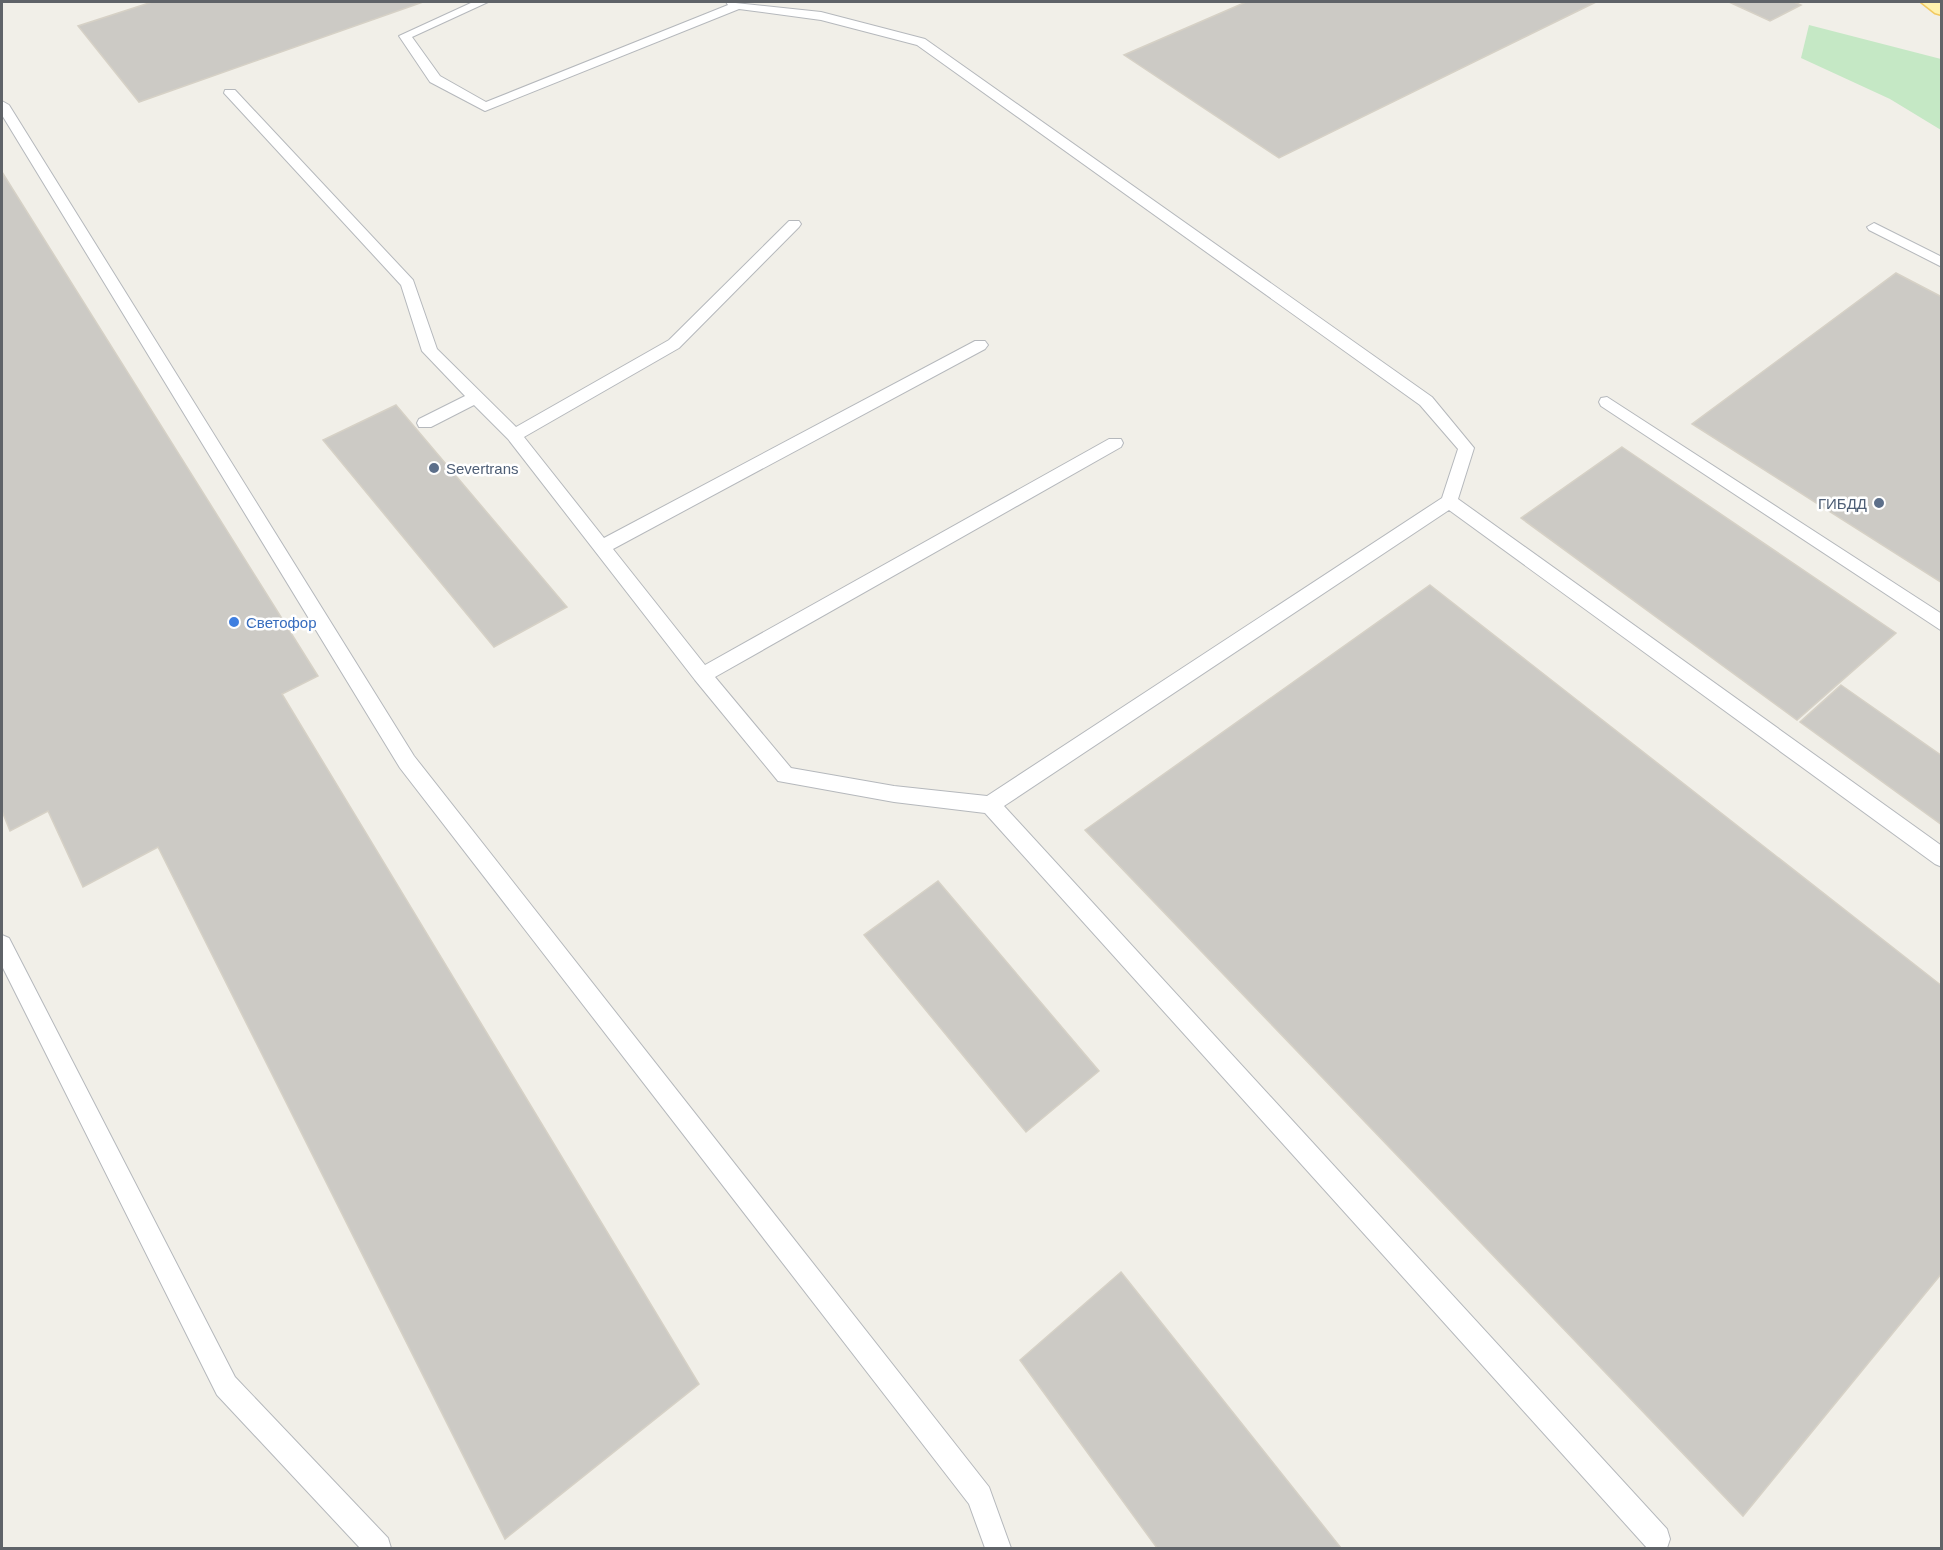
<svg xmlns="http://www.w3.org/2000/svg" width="1943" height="1550" font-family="Helvetica,sans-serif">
<rect width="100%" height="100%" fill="#f1efe8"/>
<path fill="#c5e8c5" d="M1809 25 1941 59V130L1890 99 1801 58Z"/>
<path fill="#cccac5" stroke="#d6d1c6" stroke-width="1.5" d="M152 2H423L139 102 78 26Z
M1246 2H1596L1279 158 1124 55Z
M1729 2H1794L1801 5 1770 21Z
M2 172 318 676 282 694 699 1384 505 1539 158 847 83 887 48 811 10 831 2 811Z
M1896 273 1942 297V583L1692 424Z
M396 405 567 607 494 647 323 440Z
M1622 447 1896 633 1797 720 1521 518Z
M1430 585 1942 986V1273L1743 1516 1085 830Z
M1841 685 1942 756V825L1800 722Z
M938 881 1099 1071 1026 1132 864 935Z
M1121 1272 1341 1548H1157L1020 1360Z"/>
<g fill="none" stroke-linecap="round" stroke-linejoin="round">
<g stroke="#b5b8bc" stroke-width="2">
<path id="service" d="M473 2H488L412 37 440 76 486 102 728 5 726 2 821 12 925 39 1432 397 1474 448 1458 499 1942 846V867L1935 864 1449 510 1004 806 1667 1529 1670 1539 1667 1548H1647L985 813 894 802 778 781 695 680 508 439 474 405 431 427H419L417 423 419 419 465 396 422 351 401 285 224 93 225 90H235L413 280 437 349 516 427 669 340 789 221H799L801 224 799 227 679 348 524 437 604 538 975 341H985L988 345 985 349 613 549 705 665 1109 439H1121L1123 443 1121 447 715 677 791 768 894 786 987 796 1442 498 1458 449 1420 405 917 45 821 20 739 9 485 111 430 82 399 36Z
M2 101 9 105 414 756 989 1487 1011 1548H985L969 1504 400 768 2 115Z
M1874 223 1942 257V267L1869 230 1867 227Z
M1607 397 1942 614V631L1601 406 1599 402 1601 398Z
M2 935 9 938 235 1377 388 1538 391 1548H360L217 1395 2 966Z"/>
</g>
<g stroke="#f2c960" stroke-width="3">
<path id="primary" d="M1921 2H1942V15L1935 13Z"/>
</g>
<use href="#service" fill="#fff" fill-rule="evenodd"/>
<use href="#primary" fill="#fff2af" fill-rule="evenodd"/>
</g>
<g fill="#5c6f8a" stroke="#fff" stroke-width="2">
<circle cx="434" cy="468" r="6"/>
<circle cx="1879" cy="503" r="6"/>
</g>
<circle fill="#3f7fe0" stroke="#fff" stroke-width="2" cx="234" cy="622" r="6"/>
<g text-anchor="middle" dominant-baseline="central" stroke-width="5" stroke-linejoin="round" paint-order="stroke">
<g font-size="15" fill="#4e5e75" stroke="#fff" text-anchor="start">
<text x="446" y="468">Severtrans</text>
<text x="1867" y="503" text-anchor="end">ГИБДД</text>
</g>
<g font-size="15" fill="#366cbe" stroke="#fff" text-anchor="start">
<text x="246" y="622">Светофор</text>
</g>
</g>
<rect width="1943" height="1550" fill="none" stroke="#5f6368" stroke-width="6"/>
</svg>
